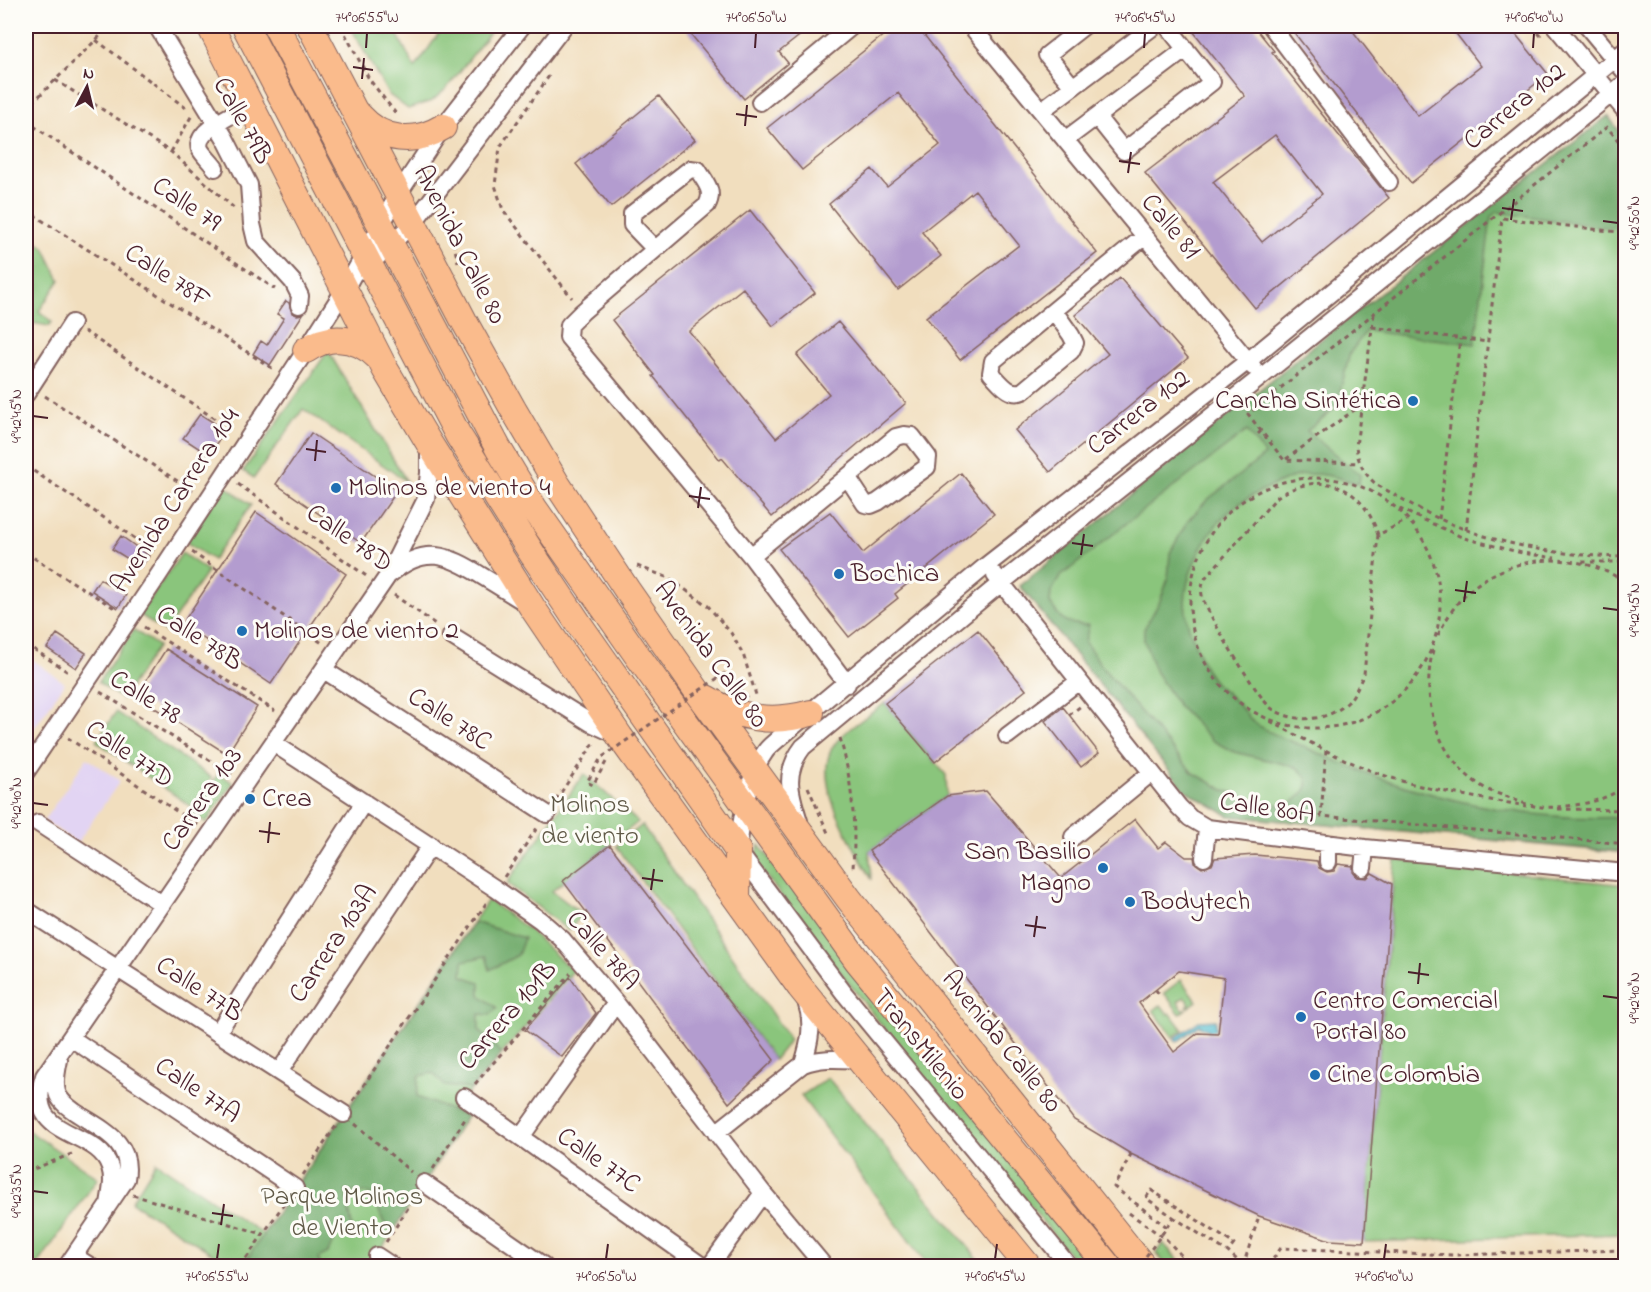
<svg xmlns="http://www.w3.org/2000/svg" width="1651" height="1292" font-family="'Indie Flower',sans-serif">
<rect width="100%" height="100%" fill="#fdfcf7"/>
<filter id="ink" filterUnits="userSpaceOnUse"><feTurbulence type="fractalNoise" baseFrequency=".0167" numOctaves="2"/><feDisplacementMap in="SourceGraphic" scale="12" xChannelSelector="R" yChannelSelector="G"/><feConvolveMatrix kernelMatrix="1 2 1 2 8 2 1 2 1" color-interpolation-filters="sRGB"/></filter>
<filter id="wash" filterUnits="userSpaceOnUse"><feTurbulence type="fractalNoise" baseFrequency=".008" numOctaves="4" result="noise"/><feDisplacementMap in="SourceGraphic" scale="24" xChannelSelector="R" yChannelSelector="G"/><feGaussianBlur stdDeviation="1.35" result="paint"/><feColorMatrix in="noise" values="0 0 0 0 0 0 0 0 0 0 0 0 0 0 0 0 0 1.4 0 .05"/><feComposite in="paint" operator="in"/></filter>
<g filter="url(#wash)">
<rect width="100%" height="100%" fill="#f1debe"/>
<path fill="#e2d4f3" d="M26 655 65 683 26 740Z
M87 758 120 781 77 843 44 820Z"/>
<path fill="#8ac57b" stroke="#6a7253" stroke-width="1.5" d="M350 26H393L415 68 444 26H495L447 88 432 101 408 109 388 94Z
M1608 116 1625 139V853L1229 816 1185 790 1020 586 1318 342Z
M26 235 44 247 60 280 39 311 52 322 49 326 26 322Z
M328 351 407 482 303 409 254 478 243 471Z
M224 485 251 505 213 560 186 542Z
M182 553 208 571 165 632 139 614Z
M134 630 158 646 122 699 98 682Z
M885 703 946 775 947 796 869 851 872 880C854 845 812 786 832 748 842 731 870 715 885 703Z
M116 712 212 778 192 807 96 741Z
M219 773 233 783 206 823 192 813Z
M584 774 638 822 552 891 582 914 569 931 507 883Z
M642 825 790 1040 774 1060 616 846Z
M759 845 1093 1266H1079L875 1017 755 862Z
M1395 860 1625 885V1234L1364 1242Z
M488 900 529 930 573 971 465 1097 474 1104 371 1266H232L131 1202 156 1162 263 1234Z
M1181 980 1197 1001 1189 1007 1187 1006 1190 1004 1184 997 1178 1002 1183 1009H1186L1180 1014 1164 993Z
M1161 1005 1168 1014 1170 1013 1183 1030 1173 1037 1153 1010Z
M828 1078 984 1266H931L925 1262 801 1096Z
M26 1129 98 1178 37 1266H26Z
M1163 1243 1184 1266H1167L1156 1253Z"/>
<path fill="#6faa6b" stroke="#5c644b" stroke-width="1.5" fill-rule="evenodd" d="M1608 116 1625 139V230L1497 212 1491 217 1475 344 1366 331 1350 353 1336 407 1307 431 1360 475 1359 484C1340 478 1317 470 1297 476 1289 478 1282 482 1276 484 1235 501 1211 522 1194 563 1188 578 1183 595 1186 612 1187 624 1191 635 1196 646 1200 657 1205 670 1212 679 1218 687 1228 693 1235 701 1242 708 1248 718 1256 724 1270 734 1289 740 1305 747 1403 793 1517 823 1625 817V852L1229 816 1185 790 1020 586 1318 342ZM1247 431 1265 455 1207 500 1187 522 1170 553 1168 579 1160 601 1144 629V640L1155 671 1179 707 1213 741 1234 752 1296 767C1317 783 1305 793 1289 805L1265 804 1222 789 1192 772 1103 668 1085 642 1089 625C1067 625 1062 622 1050 603L1051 592 1060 577 1132 519Z
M474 922 524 938 518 955 490 970 486 956 463 961 462 976 480 982V995L497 1008 490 1015 479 1014V1030L502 1054 471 1089 445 1086 433 1073 419 1076 417 1097 467 1116 395 1229 384 1223 372 1194 346 1191 353 1232 336 1234 328 1253 318 1258 321 1266H242Z"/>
<path fill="#52bdcf" stroke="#4e6e7d" stroke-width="1.5" d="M1216 1020V1030L1210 1031 1199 1025 1177 1042 1174 1039 1199 1021Z"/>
<g id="blocks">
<path fill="#b39ccf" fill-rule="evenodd" d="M684 26H812L779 52 788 63 744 99Z
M895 26H917L1097 253 960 360 926 317 1019 245 975 190 922 232 941 256 898 290 829 204 872 169 887 187 940 145 898 93 802 170 767 128Z
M1189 26H1254L1274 51 1272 52 1389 198 1255 308 1145 173 1245 96ZM1275 135 1322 194 1262 242 1213 182Z
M1289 26H1349L1418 116 1481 66 1450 26H1509L1548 74 1411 183Z
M659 96 695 140 611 207 576 164Z
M750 210 815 293 773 326 743 288 689 331 776 438 829 394 797 355 838 322 906 403 772 517 722 458 720 460 653 376 655 375 612 320Z
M1120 278 1188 358 1050 472 1015 430 1108 354 1075 315Z
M286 301 289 303 292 313 297 315 303 314 270 365 253 354 261 341 267 345 284 318 277 314Z
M200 414 225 430 209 455 183 438Z
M311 433 397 491 361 543 276 484Z
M961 473 994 514 895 594 898 598 849 637 779 549 830 512 863 553Z
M256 512 346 574 271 684 182 624Z
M121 536 149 556 141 567 112 549Z
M100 579 126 595 118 608 92 591Z
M978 630 1026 690 935 762 885 703Z
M57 634 86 653 76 668 47 648Z
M166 649 257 707 227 754 136 696Z
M1063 707 1099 753 1081 767 1045 721Z
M986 791 1061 878 1135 819 1158 848 1166 842 1186 857H1194L1195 863 1202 868 1212 865 1215 858 1255 855 1317 861 1319 868 1327 872 1334 871 1338 864 1353 866V872L1357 877 1367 878 1372 873 1392 884 1364 1242 1330 1240 1259 1216 1131 1154 1074 1120 869 851 947 796ZM1179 971 1224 978 1218 1034 1198 1033 1174 1052 1139 1003Z
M610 845 774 1060 729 1103 563 881Z
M570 977 596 1013 562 1057 525 1030Z"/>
</g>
</g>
<g filter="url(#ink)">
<use href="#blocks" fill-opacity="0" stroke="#84625e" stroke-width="1.5"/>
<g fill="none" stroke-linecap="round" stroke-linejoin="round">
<g stroke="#84625e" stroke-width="20">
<path id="minor" d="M157 26 225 138 249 185 252 224 256 241 293 282 300 296 299 305
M971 26 1253 367
M1271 26 1389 182
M1555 26 1626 112
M1587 26 1626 73
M1073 87 1047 55 1084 26
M760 102 852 26
M1042 110 1154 26
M1097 117 1124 151 1212 82 1167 26
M1065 140 1186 49
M215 168C211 162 203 155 200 149 193 130 239 112 252 104
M655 249 632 225V214L690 169 698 170C705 182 715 191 707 205L582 312 569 325 568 337 751 556 847 684
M363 271 414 222 564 26
M1054 311 1071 335 1075 343 1071 351 1023 391C1009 397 1000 382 991 373L993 361C1044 319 1094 277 1145 236
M26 394 72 323
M751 556 896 437 904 435 912 436 928 457 927 467 878 502 871 505 865 504 848 478
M390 574C425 545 447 554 482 576 497 585 511 594 526 603
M995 575 1179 807 1190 818 1207 828 1365 848 1626 873
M451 636 591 723 617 735
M324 670 547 814
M1007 736 1079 681
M273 743 496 889 540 920 562 939 616 1003 763 1193 824 1266
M26 772 152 585 306 350 345 289 399 193 443 127 522 26
M799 821C790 793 783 773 803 747L1001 583 1261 377 1626 82
M38 823 162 904
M1073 837 1151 773
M1328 843V862
M1204 858 1207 828
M1363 868 1365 848
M26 910 344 1114
M218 1032 364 802
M71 1038 295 1188
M59 1060C57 1070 54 1081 57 1092 59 1101 68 1107 75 1112 102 1130 133 1141 126 1179L67 1266
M803 1064C810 1042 814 1024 806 1001
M279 1072 431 845
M464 1097 702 1266
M716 1133 803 1064C822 1057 839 1059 859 1060
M521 1137 616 1003
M424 1183 544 1266
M109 1204C111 1192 114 1179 110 1167 97 1127 23 1141 44 1076L387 577 426 499 429 473V447
M74 1256 90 1266
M377 1256 392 1266
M710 1266 763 1193
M1069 1266 844 993 738 851C741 822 747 776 765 752 768 747 774 743 778 739L987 565 1248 361 1626 50"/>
</g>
<g stroke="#84625e" stroke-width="28">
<path id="highway" d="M210 26 385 369 429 443 532 607 620 737 800 987 1028 1266
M245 26 458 435 533 555 581 627 738 851 737 899
M276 26 498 448 534 508 637 655 857 960 1108 1266
M310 26 464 321 513 409 557 484 627 590 700 695 849 899 1143 1266
M360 116C383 142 415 144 443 127
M306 350C331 333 357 337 379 358
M706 698C740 719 772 724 811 713"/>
</g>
<path stroke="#84625e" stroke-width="3" stroke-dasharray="4.5 4.5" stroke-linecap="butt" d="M341 26 369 79 397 115
M1532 26 1541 36
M96 40 186 108
M549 76 500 147 495 185 503 210 572 298
M55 80 171 152 234 208
M26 109 110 26
M26 121 275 289
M171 152 192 115
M445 207 458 262
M26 210 275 370
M1374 314 1356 446C1358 463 1364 474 1377 485 1398 496 1419 510 1442 520 1501 546 1561 556 1626 557
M1372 327 1488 342
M84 331 233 431
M45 396 193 491
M1261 431 1248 414 1607 127 1626 150
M1258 434 1261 431 1284 460 1359 463
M1286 459 1360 406
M26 466 154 551
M1190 603a125 125 0 1 1 250 0a125 125 0 1 1-250 0Z
M238 484 369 578
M1391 505 1464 538 1522 553 1555 558
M1439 519 1460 339
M1466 530 1502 218 1626 233
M1378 535C1363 485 1321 469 1277 497L1206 577C1202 585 1200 590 1203 599 1208 615 1259 699 1271 708 1294 724 1328 722 1348 702 1355 694 1359 684 1364 674L1378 535 1407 520
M192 552 322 643
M26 553 116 609
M1582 562H1626
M637 566 669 578 708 606 731 633 743 654 756 695
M394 595 438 626
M144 627 275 711
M1438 635C1444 623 1451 611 1460 600 1501 554 1576 547 1626 583
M26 644 71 674
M1433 650C1420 700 1437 759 1483 787 1490 792 1500 794 1508 797 1532 807 1540 809 1566 806 1588 804 1607 799 1626 786
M100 692 232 774
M1069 715 1081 706
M1270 721C1307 741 1343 761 1383 775 1429 791 1479 798 1527 806
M68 738 197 825
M840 738C852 780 856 824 853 868
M1326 750 1321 816 1626 844
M808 787 828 833
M556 800 594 743
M1558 809 1626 810
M504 877 537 828
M1156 990 1160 996
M990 1042 1005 1030
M475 1084 571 973
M353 1101 487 902
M355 1124 411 1172
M433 1169 467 1116
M26 1172 74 1153
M303 1175 336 1126
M133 1195 263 1234
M1129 1213 1167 1240 1191 1266
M1173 1217 1228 1252 1244 1266
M1167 1227 1173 1217 1146 1198 1151 1190 1234 1244 1228 1252
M386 1242 415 1197
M241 1266 286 1201
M1243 1266 1259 1216
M1268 1266 1281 1248 1454 1255 1626 1250"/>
<use href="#minor" stroke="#fff" stroke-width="16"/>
<use href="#highway" stroke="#fabb8c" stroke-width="26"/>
<path stroke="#84625e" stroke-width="3" stroke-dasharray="4.5 4.5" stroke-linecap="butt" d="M606 762 593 785 587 782 601 758 728 671 747 698 743 702 727 678
M1131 1154 1114 1187 1167 1227 1139 1266"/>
</g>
</g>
<path fill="none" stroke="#4a1f2b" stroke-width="2" d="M366 48 367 33M755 48 756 33M1144 48 1145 33M1533 48 1534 33M353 67 373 70M362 79 364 58M736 114 757 117M745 126 747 105M1119 161 1140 164M1128 173 1131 152M1502 208 1523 211M1511 220 1514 199M1603 221 1618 223M33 416 48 418M306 449 326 452M315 461 317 440M689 496 710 499M698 508 701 487M1072 543 1093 546M1081 555 1084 534M1455 590 1476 593M1464 602 1467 581M1603 608 1618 610M33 803 48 805M259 831 280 834M268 843 270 822M642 878 663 881M651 890 654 869M1025 925 1046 928M1034 937 1037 916M1408 972 1429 975M1418 984 1420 963M1603 996 1618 998M33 1191 48 1193M212 1213 233 1216M221 1225 224 1204M217 1259 219 1244M606 1259 608 1244M995 1259 997 1244M1384 1259 1386 1244"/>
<g fill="#1f6fb2" stroke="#fdfcf7" stroke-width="2">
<circle cx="1413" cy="401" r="6"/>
<circle cx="336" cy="488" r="6"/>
<circle cx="839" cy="574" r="6"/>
<circle cx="242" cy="631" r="6"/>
<circle cx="250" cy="799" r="6"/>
<circle cx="1103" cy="868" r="6"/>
<circle cx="1130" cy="902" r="6"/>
<circle cx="1301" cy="1017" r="6"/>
<circle cx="1315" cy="1075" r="6"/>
</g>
<g text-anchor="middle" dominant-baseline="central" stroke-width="6" stroke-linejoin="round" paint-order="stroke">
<g font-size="27" fill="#4a1f2b" stroke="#fdfcf7">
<text transform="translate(1515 107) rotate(-39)">Carrera 102</text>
<text transform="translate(242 121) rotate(61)">Calle 79B</text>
<text transform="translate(186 205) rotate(34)">Calle 79</text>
<text transform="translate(1170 227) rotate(50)">Calle 81</text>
<text transform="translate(459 245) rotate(63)">Avenida Calle 80</text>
<text transform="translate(167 277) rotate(33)">Calle 78F</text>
<text transform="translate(1139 413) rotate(-38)">Carrera 102</text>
<text transform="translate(176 501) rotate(-57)">Avenida Carrera 104</text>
<text transform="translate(349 539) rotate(35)">Calle 78D</text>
<text transform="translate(199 639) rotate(33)">Calle 78B</text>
<text transform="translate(710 655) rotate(54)">Avenida Calle 80</text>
<text transform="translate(145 698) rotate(32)">Calle 78</text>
<text transform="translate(449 720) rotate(33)">Calle 78C</text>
<text transform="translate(129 755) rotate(34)">Calle 77D</text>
<text transform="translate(203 800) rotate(-55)">Carrera 103</text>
<text transform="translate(1267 809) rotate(8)">Calle 80A</text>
<text transform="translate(334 944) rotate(-56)">Carrera 103A</text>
<text transform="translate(602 951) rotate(49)">Calle 78A</text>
<text transform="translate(199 990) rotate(33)">Calle 77B</text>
<text transform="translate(508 1016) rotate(-49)">Carrera 101B</text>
<text transform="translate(1001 1042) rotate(51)">Avenida Calle 80</text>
<text transform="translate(920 1045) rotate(51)">TransMilenio</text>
<text transform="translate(197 1091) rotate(34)">Calle 77A</text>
<text transform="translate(598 1161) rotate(35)">Calle 77C</text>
</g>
<g font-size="27" fill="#4a1f2b" stroke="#fdfcf7" text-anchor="start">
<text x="1401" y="401" text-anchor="end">Cancha Sintética</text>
<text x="348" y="488">Molinos de viento 4</text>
<text x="851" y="574">Bochica</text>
<text x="254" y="631">Molinos de viento 2</text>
<text x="262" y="799">Crea</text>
<text x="1091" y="852" text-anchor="end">San Basilio<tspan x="1091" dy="31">Magno</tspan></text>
<text x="1142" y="902">Bodytech</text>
<text x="1313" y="1001">Centro Comercial<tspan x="1313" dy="31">Portal 80</tspan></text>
<text x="1327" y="1075">Cine Colombia</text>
</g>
<g font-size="27" fill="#605947" stroke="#fdfcf7">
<text x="590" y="805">Molinos<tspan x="590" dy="31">de viento</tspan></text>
<text x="342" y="1197">Parque Molinos<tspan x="342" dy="31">de Viento</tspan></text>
</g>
</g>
<rect width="1651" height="1292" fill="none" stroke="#fdfcf7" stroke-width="66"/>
<g transform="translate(87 87) rotate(7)" stroke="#fdfcf7" stroke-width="4.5" paint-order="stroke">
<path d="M0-4.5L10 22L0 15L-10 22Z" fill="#4a1f2b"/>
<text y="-9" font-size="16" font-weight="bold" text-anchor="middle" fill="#4a1f2b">N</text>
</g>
<rect x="33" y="33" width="1585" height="1226" fill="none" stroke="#4a1f2b" stroke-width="2"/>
<g font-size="15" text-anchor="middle" fill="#4a1f2b">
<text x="367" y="22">74°06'55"W</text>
<text x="756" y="22">74°06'50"W</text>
<text x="1145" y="22">74°06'45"W</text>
<text x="1534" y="22">74°06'40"W</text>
<text transform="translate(1634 223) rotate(-90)" y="5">4°42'50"N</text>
<text transform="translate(16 416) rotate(-90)" y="5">4°42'45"N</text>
<text transform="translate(1634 610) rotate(-90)" y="5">4°42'45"N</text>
<text transform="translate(16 803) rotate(-90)" y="5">4°42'40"N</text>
<text transform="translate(1634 998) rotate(-90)" y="5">4°42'40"N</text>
<text transform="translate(16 1191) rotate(-90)" y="5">4°42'35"N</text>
<text x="217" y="1281">74°06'55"W</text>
<text x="606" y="1281">74°06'50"W</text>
<text x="995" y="1281">74°06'45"W</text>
<text x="1384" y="1281">74°06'40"W</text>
</g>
</svg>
